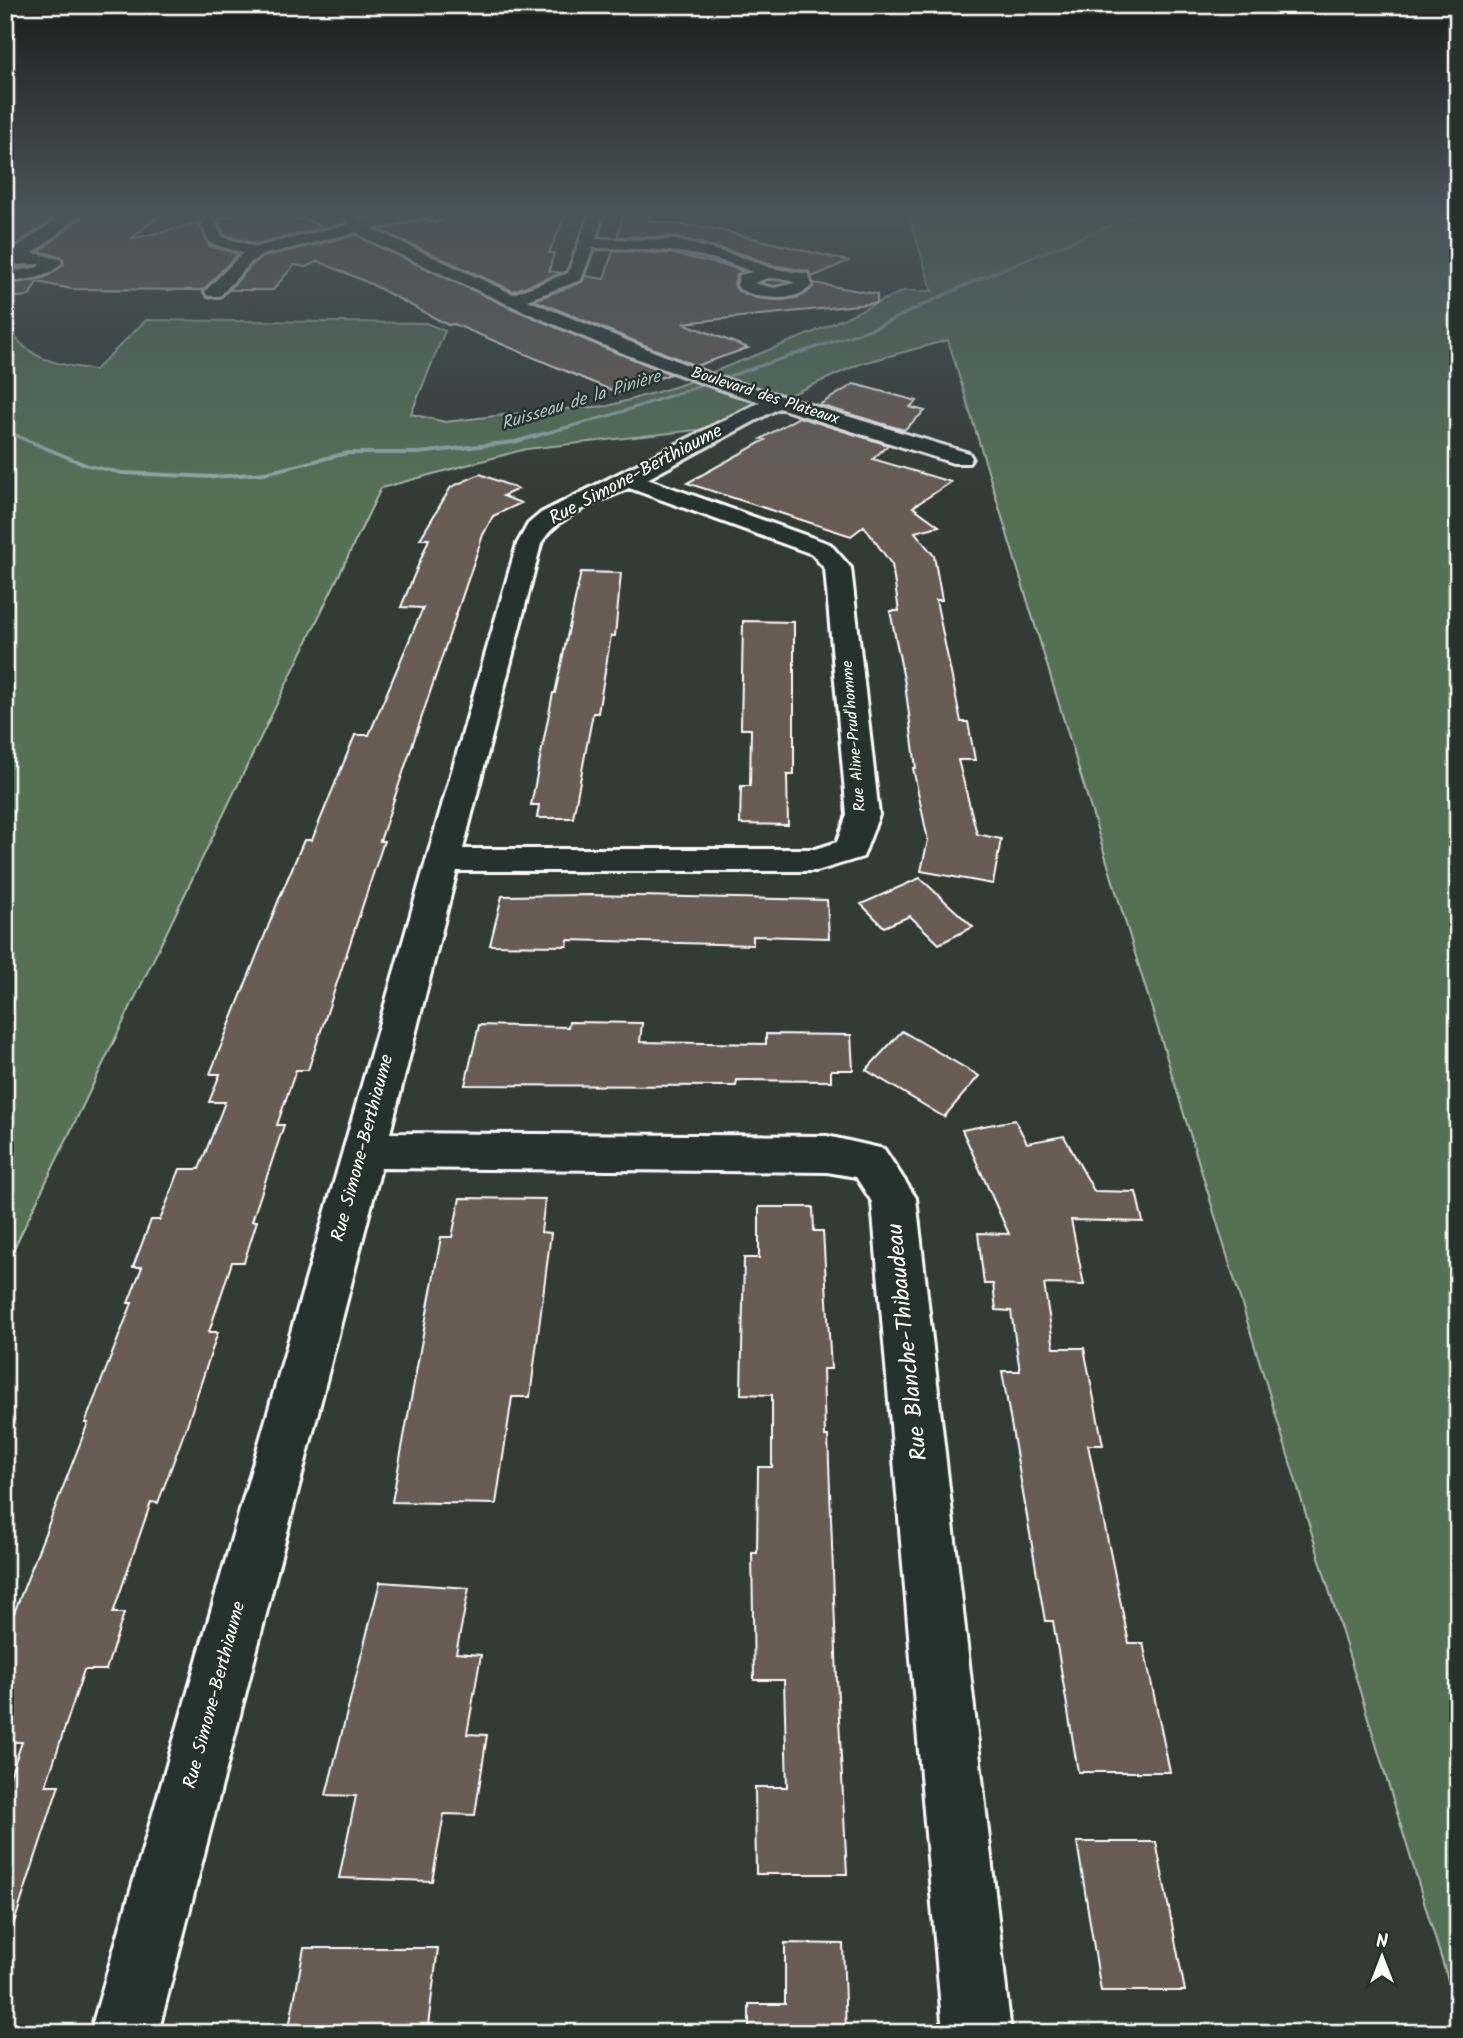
<svg xmlns="http://www.w3.org/2000/svg" width="1463" height="2038" font-family="Kalam,sans-serif">
<rect width="100%" height="100%" fill="#333b35"/>
<filter id="ink" filterUnits="userSpaceOnUse"><feTurbulence type="fractalNoise" baseFrequency=".0143" numOctaves="2"/><feDisplacementMap in="SourceGraphic" scale="14" xChannelSelector="R" yChannelSelector="G"/><feConvolveMatrix kernelMatrix="1 2 1 2 8 2 1 2 1" color-interpolation-filters="sRGB"/></filter>
<g filter="url(#ink)">
<path fill="#567057" stroke="#aab8ab" stroke-width="2" d="M908 212H1458V2013L948 340 860 364 715 428 526 449 381 488 5 1267V323C29 362 54 363 95 370L146 320 426 323 445 331 411 414 445 422 546 410 608 406 678 386 814 332 903 291H932Z"/>
<g fill="none" stroke-linecap="round" stroke-linejoin="round">
<path fill="#94a8ab" fill-rule="evenodd" d="M1141 212H1146L976 282 879 328 617 415 514 444 419 455H348L265 475 214 479 122 475 84 466 5 433V429L88 464 122 471 214 475 265 471 348 451H419L514 440 613 413 875 326 972 280Z"/>
</g>
<path fill="#675b54" stroke="#fff" stroke-width="2" d="M163 212 131 239 199 223 209 246 238 254 203 290 71 289 37 282 29 296 5 298V285L44 278 64 264 61 256 39 252 86 213Z
M248 212H272L295 220 303 218 324 228 256 244 224 235 217 219Z
M463 212H567L549 253H554L549 271 562 273 513 291 380 230 426 219 435 223Z
M16 213H62L5 252V221Z
M623 215H650V221L715 229 848 261 812 277 808 271 771 265 749 256 677 237H617Z
M357 235 511 308 671 374 618 393 454 324 448 325 371 284 318 261 306 267 294 265 273 290H229L253 264 263 257Z
M613 251 673 254 731 267 743 271 737 274 734 284 737 290 756 298 777 300 797 298 807 293 814 283 877 294V303L683 323 748 348 696 366 534 300 582 282 585 276 604 279Z
M854 384 917 401 910 407 925 411 904 430 819 405Z
M799 417 888 445 873 459 951 482 913 507 939 526 915 532 934 556 942 600H936L961 722H968L975 760H958L977 834 1001 839 993 884 921 871 928 840 913 768H916L905 684 890 611H899L892 565 864 526 851 536 687 483 765 440 761 439Z
M480 474 518 489 503 496 521 503 493 516 483 535 380 841H384L308 1070H296L277 1125H284L252 1221H257L244 1262H232L209 1332H218L187 1425 158 1503 151 1502 113 1613H124L106 1670H84L46 1785H59L11 1932 5 1931V1790L22 1742H5V1613H14L88 1423H85L132 1303H128L142 1267H133L151 1220H160L180 1169H199L225 1102H209L220 1074H210L279 899 304 840H312L355 735H369L423 608 401 607 429 539H420L451 487Z
M581 572 621 573 615 636H611L598 713H593L573 818H537L539 805H531L553 693H555Z
M743 621 794 622V775H787L788 825 740 824 741 786H750L751 729H741Z
M920 878 973 927 939 944 910 916 884 927 861 904Z
M589 895 827 900 829 938 753 936V945L568 940 567 946 490 945 502 896Z
M569 1022 642 1023 640 1042 766 1044V1034L851 1035 853 1070H831V1081L737 1080 736 1086 465 1085 479 1025 568 1027Z
M902 1031 979 1076 944 1117 866 1070Z
M1015 1120 1027 1143 1064 1136 1094 1191 1136 1192 1143 1222 1071 1220 1084 1285 1044 1284 1054 1348H1084L1103 1445H1088L1129 1643H1143L1170 1772H1078L1053 1621H1045L1002 1371H1020L1011 1311 996 1310 993 1284H984L978 1233 1009 1234 962 1130Z
M460 1198 545 1199 541 1232 551 1233 530 1397H512L496 1504 392 1502 441 1237H452Z
M759 1207H813L814 1231H823L831 1369H823L825 1436H828L837 1680 847 1874H756L755 1787H787L784 1680H754L752 1553H757L758 1467H772V1395L741 1394 744 1258H759Z
M380 1582 469 1588 456 1653 481 1655 467 1734 487 1735 475 1815 444 1814 432 1881 339 1878 356 1796 326 1795Z
M1077 1842H1156L1185 1991H1101Z
M785 1943 843 1944 846 2033H749V2004H785Z
M304 1948H438L427 2033H288Z"/>
<g fill="none" stroke-linecap="round" stroke-linejoin="round">
<g stroke="#fff" stroke-width="6">
<path id="minor" d="M68 212H84L33 253 60 259 62 262C47 280 27 279 5 282V272L36 268 42 264 5 265V255Z
M197 212H211L222 237 256 247 350 224 343 212H357L363 221 407 212H434L432 215 372 229 513 294 568 273 590 212H604L596 239 676 240 748 259 770 268 808 274 812 285C795 304 760 299 739 289L737 285 740 275 752 272C698 248 649 249 593 248L581 280 527 300 712 375 969 453 972 458 969 463H953L779 408 647 479 830 544 851 568 879 815 863 857 817 871H457L390 1133 827 1136 884 1149 916 1198 1011 2033H943L872 1202 856 1177 827 1172 381 1168 158 2033H90L517 544 528 524 541 513 760 402C624 360 495 299 367 239L357 232 262 255 251 262 220 296H208L205 292 208 288 243 253 210 243ZM768 278 786 279 795 283 774 288 754 283ZM629 488 812 554 825 569 847 815 837 842 815 849H463L541 544C557 514 600 502 629 488Z"/>
</g>
<path stroke="#fff" stroke-width="2" stroke-dasharray="2.5 2.5" stroke-linecap="butt" d="M1426 212 1458 235"/>
<use href="#minor" fill="#26332d" fill-rule="evenodd"/>
</g>
</g>
<linearGradient id="sky" x2="0" y2="1"><stop stop-color="#1c201d"/><stop offset="0.43" stop-color="#4a555c"/><stop offset="1" stop-color="#4a555c" stop-opacity="0"/></linearGradient>
<rect width="1463" height="497" fill="url(#sky)"/>
<g text-anchor="middle" dominant-baseline="central" stroke-width="5" stroke-linejoin="round" paint-order="stroke">
<g font-size="16" fill="#fff" stroke="#26332d">
<text transform="translate(765 396) rotate(18)">Boulevard des Plateaux</text>
<text transform="translate(854 736) rotate(-95)">Rue Aline-Prud'homme</text>
</g>
<g font-size="18" font-style="italic" fill="#aebec0" stroke="#26332d">
<text transform="translate(581 401) rotate(-17)">Ruisseau de la Pinière</text>
</g>
<g font-size="19" fill="#fff" stroke="#26332d">
<text transform="translate(636 475) rotate(-28)">Rue Simone-Berthiaume</text>
<text transform="translate(363 1148) rotate(-75)">Rue Simone-Berthiaume</text>
<text transform="translate(215 1695) rotate(-75)">Rue Simone-Berthiaume</text>
</g>
<g font-size="23" fill="#fff" stroke="#26332d">
<text transform="translate(908 1342) rotate(-96)">Rue Blanche-Thibaudeau</text>
</g>
</g>
<rect width="1463" height="2038" fill="none" stroke="#26332d" stroke-width="28"/>
<rect x="14" y="14" width="1435" height="2010" fill="none" stroke="#fff" stroke-width="2.5" filter="url(#ink)"/>
<g transform="translate(1382 1957)" stroke="#26332d" stroke-width="5" paint-order="stroke">
<path d="M0-5L12 26L0 18L-12 26Z" fill="#ffffff"/>
<text y="-10" font-size="19" font-weight="bold" text-anchor="middle" fill="#ffffff">N</text>
</g>
</svg>
